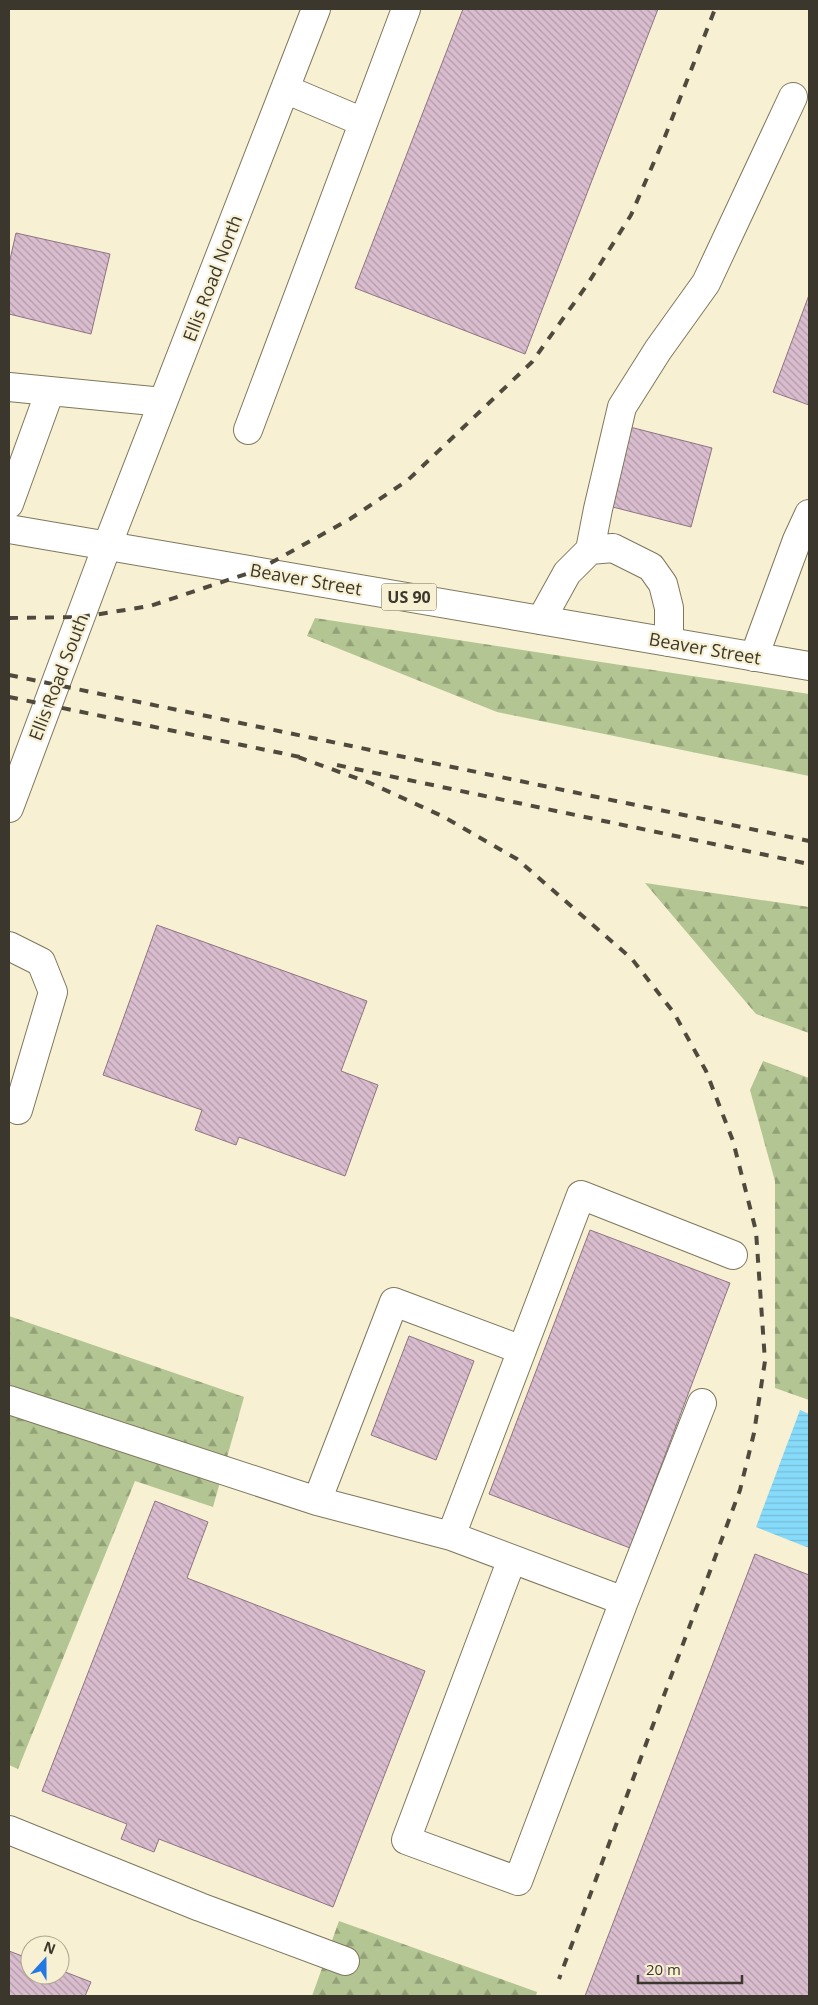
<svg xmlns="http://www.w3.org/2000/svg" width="818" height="2005" font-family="'Open Sans',sans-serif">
<defs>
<pattern id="forest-firs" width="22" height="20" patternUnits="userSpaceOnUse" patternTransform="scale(1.25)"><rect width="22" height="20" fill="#b3c592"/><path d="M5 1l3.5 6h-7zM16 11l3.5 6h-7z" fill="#93a177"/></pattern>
<pattern id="water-rules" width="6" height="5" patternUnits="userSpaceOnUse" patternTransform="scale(1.25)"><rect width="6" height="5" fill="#86dafa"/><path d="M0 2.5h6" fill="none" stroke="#75bcd6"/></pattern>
<pattern id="building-back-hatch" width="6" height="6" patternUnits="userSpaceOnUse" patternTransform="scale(1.25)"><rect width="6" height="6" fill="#d9bdcf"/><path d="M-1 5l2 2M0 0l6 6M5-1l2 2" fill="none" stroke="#b19aa8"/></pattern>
</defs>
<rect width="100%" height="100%" fill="#f8f0d2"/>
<path fill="url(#forest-firs)" d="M315 618 809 694V776L497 712 307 636Z
M645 883 809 907V1033L756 1014Z
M763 1061 809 1078V1400L775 1388V1181L750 1090Z
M9 1316 244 1397 213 1507 135 1481 18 1769 9 1765Z
M339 1921 537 1992 536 1996H312Z"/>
<path fill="url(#water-rules)" d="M800 1410 809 1414V1548L756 1527Z"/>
<path fill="url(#building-back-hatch)" stroke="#8d7484" d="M463 9H658L525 354 355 288Z
M16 233 110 254 91 334 9 314V264Z
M809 295V405L773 392Z
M626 426 712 448 691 527 605 505Z
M157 925 367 1001 341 1071 378 1085 345 1176 239 1137 236 1145 195 1130 202 1110 103 1075Z
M590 1230 730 1283 630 1548 489 1494Z
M409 1336 474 1361 436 1460 371 1435Z
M155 1501 208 1522 187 1578 425 1671 333 1907 159 1839 154 1852 121 1839 127 1824 42 1791Z
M755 1554 809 1575V1996H585Z
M9 1951 30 1959V1975H60V1970L91 1982 85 1996H9Z"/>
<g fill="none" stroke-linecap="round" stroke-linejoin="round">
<g stroke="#7f775d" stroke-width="30">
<path id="minor" d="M285 89 363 122
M9 387 163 402
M248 430 406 9
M9 504 50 391
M590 550 598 509 622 407 658 350 706 283 793 97
M541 620 567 573 590 550 613 548 651 567 663 584 669 608V642
M754 657 797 540 809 514
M9 808 107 546 316 9
M9 946 41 962 53 992 18 1110
M9 1400 317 1501 451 1536 581 1195 733 1255
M317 1501 394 1302 522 1350
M451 1536 624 1601 702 1403
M512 1559 406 1840 518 1881 624 1601
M9 1830 200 1907 345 1961"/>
</g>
<g stroke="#7f775d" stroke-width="30">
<path id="major" d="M9 529 809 666"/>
</g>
<use href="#minor" stroke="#fff" stroke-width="28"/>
<use href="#major" stroke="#fff" stroke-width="28"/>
<path stroke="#4f4a3d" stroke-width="4" stroke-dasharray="9 9" stroke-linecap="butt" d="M9 618 81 617 150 606 258 570 350 519 408 480 532 362 587 285 631 215 664 139 715 9
M9 675 809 841
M9 697 305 758
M298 757 370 783 442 816 517 859 632 959 674 1013 706 1071 733 1141 756 1231 765 1361 754 1433 740 1490 559 1979
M337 765 809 864"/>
</g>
<g text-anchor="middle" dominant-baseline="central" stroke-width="4.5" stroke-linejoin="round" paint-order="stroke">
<rect fill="#f8f0d2" stroke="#746e5e" stroke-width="1" x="381.5" y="583.5" width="55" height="27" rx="4"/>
<g font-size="16" font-weight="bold" fill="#3b372c">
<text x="409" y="597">US 90</text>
</g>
<g font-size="18" fill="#3b372c" stroke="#f8f0d2">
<text transform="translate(212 278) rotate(-69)">Ellis Road North</text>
<text transform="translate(306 579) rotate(10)">Beaver Street</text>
<text transform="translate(705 648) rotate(10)">Beaver Street</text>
<text transform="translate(58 677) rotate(-69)">Ellis Road South</text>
</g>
</g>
<rect width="818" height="2005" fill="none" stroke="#3b372c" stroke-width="20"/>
<g transform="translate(45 1960) rotate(21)"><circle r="24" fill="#f8f0d2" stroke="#aca690"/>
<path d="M0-4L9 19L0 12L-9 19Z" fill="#2279e3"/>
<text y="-8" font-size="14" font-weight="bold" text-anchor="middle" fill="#3b372c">N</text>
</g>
<path d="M638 1975v8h104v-8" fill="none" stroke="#3b372c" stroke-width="2.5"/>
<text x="646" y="1975" font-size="15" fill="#3b372c" stroke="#f8f0d2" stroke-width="4" paint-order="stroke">20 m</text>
</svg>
